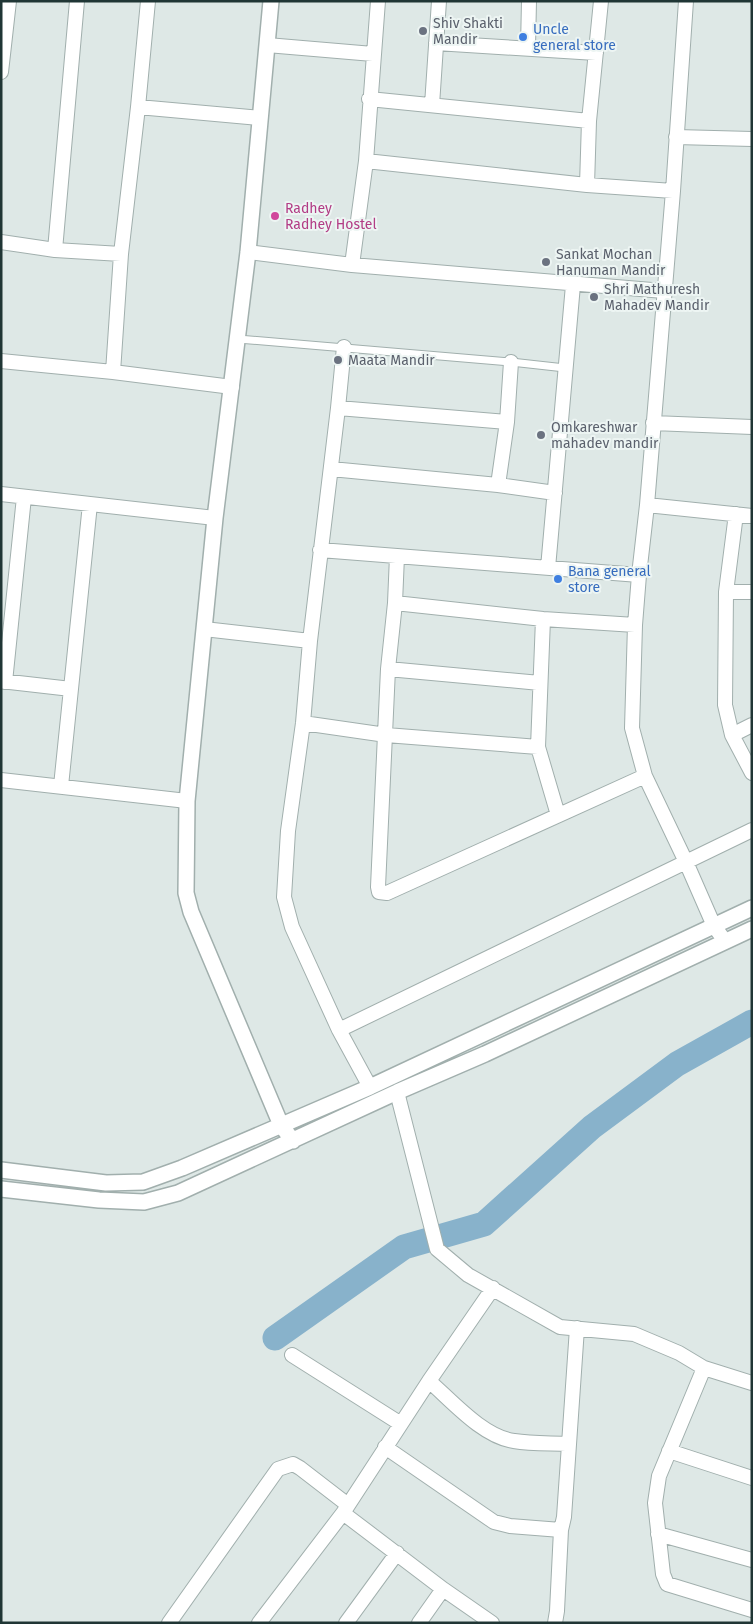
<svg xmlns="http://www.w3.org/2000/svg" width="753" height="1624" font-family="'Fira Sans',sans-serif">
<rect width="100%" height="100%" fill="#dee8e6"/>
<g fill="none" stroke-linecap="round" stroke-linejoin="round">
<path stroke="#88b2cb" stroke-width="25" d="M275 1338 404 1247 484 1224 592 1127 677 1064 752 1022"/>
<g stroke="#a1afad" stroke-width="9">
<path id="service" d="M238 339 511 362 565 368"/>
</g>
<g stroke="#a1afad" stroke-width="16">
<path id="minor" d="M686 1 673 191 647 505 639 575 635 625 632 728 645 776 686 862 714 926 725 941
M436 43 596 53
M267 45 373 54
M528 47 529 1
M1 72 9 1
M369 99 589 121
M432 105 439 1
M138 107 260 118
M676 137 752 139
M366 161 587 185 673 191
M587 185 589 121 601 1
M1 242 55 250 121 254
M55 250 77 1
M248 252 352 265 664 291
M352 265 366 161 378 1
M344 347 338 408 310 641 303 723 288 831 284 897 292 927 339 1030 370 1087
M1 361 113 372 232 387
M113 372 121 254 138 107 148 1
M338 408 507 422
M653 423 752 427
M331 469 498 485 555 493
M498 485 507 422 511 362
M1 494 215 518
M647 505 752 516
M736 514 726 592 725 705 732 735 752 773
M320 550 639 575
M397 556 395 603 388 669 378 887 379 892 387 893 645 776
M548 568 573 285
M726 592H752
M395 603 543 619 635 625
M543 619 538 747 558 815
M204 629 310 641
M388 669 540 683
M1 681 71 689
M5 682 24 497
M303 723 386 735 538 747
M732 735 752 725
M1 780 187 801
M61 786 90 504
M339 1030 752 830
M397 1092 437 1249 468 1275 560 1327 634 1334 679 1353 704 1368 752 1383
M292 1355 401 1424
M704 1368 659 1476 655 1503 663 1574 667 1584 752 1610
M429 1381C452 1401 483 1437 514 1441 532 1444 551 1443 569 1444
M385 1447 494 1522 510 1526 561 1530
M669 1451 752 1478
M343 1513 443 1589 492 1623
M658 1534 752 1560
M169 1623 278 1469 293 1464 300 1468 348 1505
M259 1623 343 1513 429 1381 493 1288
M346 1623 397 1553
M419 1623 443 1589
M555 1623 557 1611 561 1530 564 1517 577 1328"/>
</g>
<g stroke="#a1afad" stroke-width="18">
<path id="tertiary" d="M271 1 248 252 215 518 187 801 186 893 191 912 281 1125 293 1141
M1 1170 106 1183 143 1182 182 1168 370 1087 752 908
M1 1189 99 1200 144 1202 178 1193 397 1092 485 1054 752 929"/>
</g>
<use href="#service" stroke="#fff" stroke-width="7"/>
<use href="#minor" stroke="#fff" stroke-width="14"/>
<use href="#tertiary" stroke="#fff" stroke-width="15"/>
</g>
<g fill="#6b7280" stroke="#edf5f3" stroke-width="2">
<circle cx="423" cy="31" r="5"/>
<circle cx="546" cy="262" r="5"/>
<circle cx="594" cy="297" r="5"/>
<circle cx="338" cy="360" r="5"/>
<circle cx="541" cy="435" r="5"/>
</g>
<g fill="#3f7fe0" stroke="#edf5f3" stroke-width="2">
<circle cx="523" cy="37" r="5"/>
<circle cx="558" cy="579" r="5"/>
</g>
<circle fill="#d1479c" stroke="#edf5f3" stroke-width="2" cx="275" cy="216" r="5"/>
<g text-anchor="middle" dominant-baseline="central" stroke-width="4" stroke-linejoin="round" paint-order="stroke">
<g font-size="14" fill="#5b616d" stroke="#edf5f3" text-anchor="start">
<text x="433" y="23">Shiv Shakti<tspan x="433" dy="16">Mandir</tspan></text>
<text x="556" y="254">Sankat Mochan<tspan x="556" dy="16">Hanuman Mandir</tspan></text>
<text x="604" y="289">Shri Mathuresh<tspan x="604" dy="16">Mahadev Mandir</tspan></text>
<text x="348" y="360">Maata Mandir</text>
<text x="551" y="427">Omkareshwar<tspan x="551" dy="16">mahadev mandir</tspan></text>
</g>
<g font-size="14" fill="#366cbe" stroke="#edf5f3" text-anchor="start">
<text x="533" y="29">Uncle<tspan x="533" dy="16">general store</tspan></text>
<text x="568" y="571">Bana general<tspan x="568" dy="16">store</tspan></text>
</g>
<g font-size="14" fill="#b23c85" stroke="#edf5f3" text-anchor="start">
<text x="285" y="208">Radhey<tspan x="285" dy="16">Radhey Hostel</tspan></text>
</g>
</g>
<rect width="753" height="1624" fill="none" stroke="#203635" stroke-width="5"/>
</svg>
